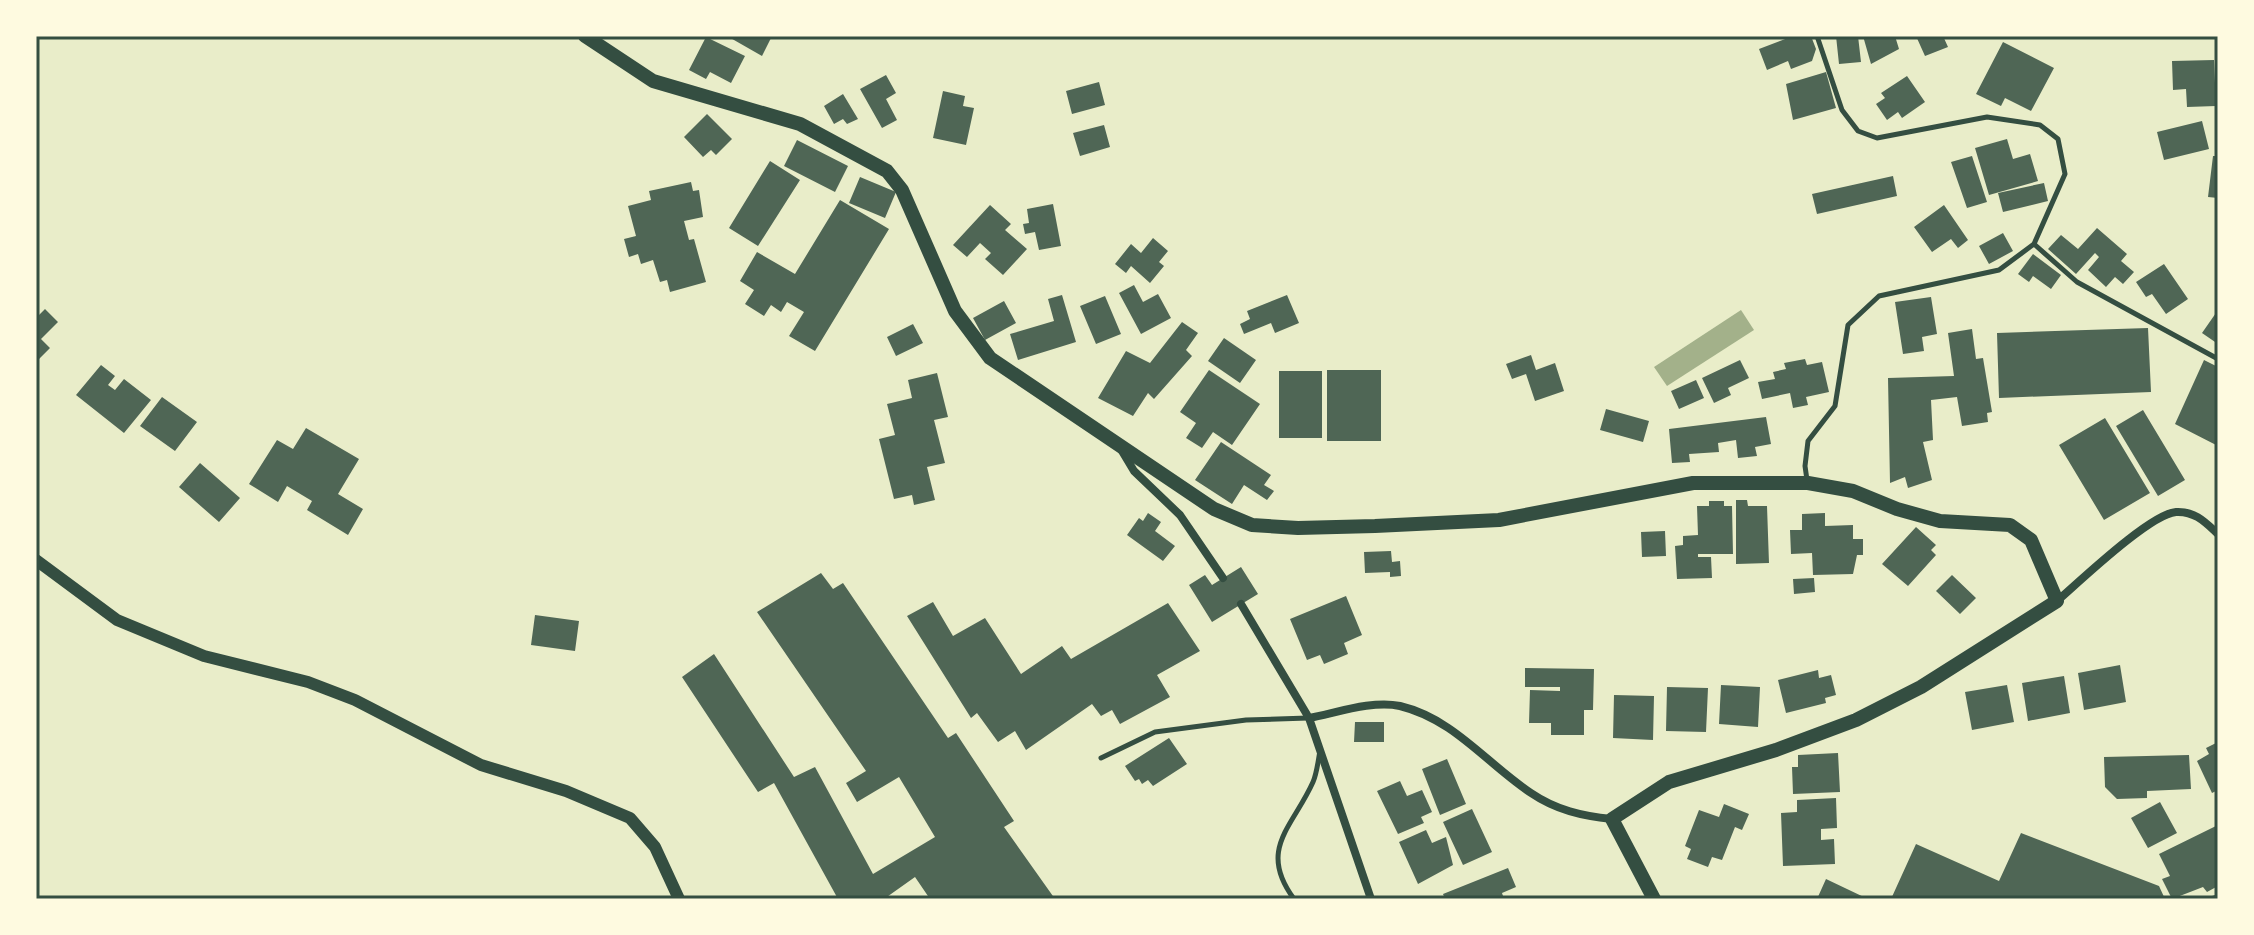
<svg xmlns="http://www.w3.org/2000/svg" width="2254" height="935" font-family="Arial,sans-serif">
<rect width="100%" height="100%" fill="#e9edc9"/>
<path fill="#a3b18a" d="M1741 310 1754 330 1667 386 1654 367Z"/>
<path fill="#4f6655" d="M727 36H772L762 56Z
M1793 36H1811L1816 49 1812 61 1791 69 1788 61 1767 70 1759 49Z
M1836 36H1858L1861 62 1839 64Z
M1863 36H1895L1899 49 1871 64Z
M1916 36H1943L1948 47 1925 56Z
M706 37 745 56 731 83 710 72 706 79 689 70Z
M2003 42 2054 68 2031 111 2005 98 2001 106 1976 94Z
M2214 60 2216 106 2187 107 2186 89 2173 90 2172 61Z
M1826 72 1836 108 1793 120 1786 84Z
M886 75 896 93 886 99 897 120 882 128 860 89Z
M1907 76 1925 102 1902 118 1898 112 1887 120 1876 104 1885 98 1881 93Z
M1099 82 1105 105 1072 114 1066 91Z
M943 91 965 96 963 106 974 108 966 145 933 138Z
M843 94 858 119 847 124 843 119 834 124 824 106Z
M707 114 732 139 716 155 711 150 703 157 684 137Z
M2202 121 2209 149 2164 160 2157 132Z
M1104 125 1110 147 1080 156 1073 133Z
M2007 139 2013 159 2030 154 2038 181 1989 195 1975 148Z
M797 140 848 166 835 192 784 166Z
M1972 156 1987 202 1967 208 1951 162Z
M2213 156H2218V198L2208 197Z
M770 161 800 180 758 246 729 228Z
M1893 176 1897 196 1817 214 1812 194Z
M860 177 896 192 885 218 849 203Z
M691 182 693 191 699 190 703 217 684 221 689 240 694 239 706 282 670 292 667 280 660 282 653 260 641 264 638 254 629 257 624 239 636 236 628 206 651 200 649 191Z
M2044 183 2048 201 2003 212 1998 193Z
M840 200 889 229 815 351 789 336 804 312 787 302 781 312 771 305 764 316 745 304 754 290 740 281 757 252 795 274Z
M1053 204 1061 246 1039 250 1035 232 1025 234 1023 224 1029 223 1027 209Z
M990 205 1011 224 1005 230 1027 249 1003 275 985 259 991 253 980 243 967 257 953 245Z
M1944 205 1968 240 1958 248 1951 239 1932 252 1914 227Z
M2097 228 2127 254 2121 261 2134 272 2123 284 2115 277 2106 287 2088 270 2099 257 2095 253 2076 274 2048 249 2061 235 2078 249Z
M2003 233 2013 251 1989 264 1979 246Z
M1153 238 1168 251 1159 262 1164 266 1150 283 1131 266 1126 273 1115 264 1131 244 1141 253Z
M2033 254 2061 275 2051 289 2033 276 2029 282 2018 274Z
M2164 264 2188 299 2166 314 2152 294 2146 297 2136 282Z
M1134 285 1143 302 1158 294 1171 318 1141 334 1119 293Z
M1062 295 1076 342 1018 360 1010 334 1054 321 1048 299Z
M1287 295 1299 323 1275 333 1271 323 1244 334 1240 324 1250 319 1247 311Z
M1105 296 1121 334 1096 344 1080 306Z
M1931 297 1937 334 1922 337 1924 351 1903 354 1895 302Z
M1004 301 1016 323 985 340 973 318Z
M45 309 58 322 41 339 50 348 36 362V318Z
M2218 310V344L2202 333Z
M1182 322 1198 333 1186 350 1192 356 1154 399 1148 393 1133 416 1098 398 1126 351 1150 363Z
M913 324 923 343 896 356 887 337Z
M2148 328 2151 392 1999 398 1997 333Z
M1972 329 1976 359 1983 358 1992 412 1987 413 1988 422 1962 426 1957 397 1931 400 1933 440 1923 442 1932 480 1908 488 1905 477 1890 483 1888 378 1954 376 1948 333Z
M1224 338 1256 360 1240 383 1208 361Z
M1531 355 1536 370 1555 363 1564 391 1535 401 1526 374 1512 379 1506 364Z
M1805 359 1807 365 1822 362 1829 392 1806 397 1808 405 1793 408 1790 393 1762 399 1758 382 1775 379 1773 372 1786 369 1784 363Z
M1740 360 1749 378 1728 388 1731 395 1714 403 1702 378Z
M2204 360 2218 367V446L2175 424Z
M101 365 115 376 108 385 115 390 124 379 151 400 124 433 76 395Z
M1209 370 1260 404 1232 445 1213 432 1202 448 1186 438 1196 423 1180 412Z
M1327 370H1381V441H1327Z
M1279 371H1322V438H1279Z
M937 373 948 417 934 420 945 463 927 467 935 500 914 505 912 495 894 499 879 439 895 435 887 404 912 398 908 380Z
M1696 380 1704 398 1679 409 1671 391Z
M162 397 197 422 175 451 140 426Z
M1606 409 1649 421 1643 442 1600 430Z
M2143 410 2185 480 2158 496 2116 426Z
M1766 417 1771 444 1755 447 1757 456 1738 458 1736 440 1718 443 1719 452 1689 454 1690 462 1672 463 1669 429Z
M2105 418 2150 493 2104 520 2059 445Z
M306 428 359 459 338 494 363 509 348 535 307 510 312 501 287 486 278 502 249 484 277 440 293 449Z
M1221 442 1271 475 1264 485 1274 491 1267 500 1244 485 1232 504 1195 480Z
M200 463 240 498 219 522 179 487Z
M1736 500H1747L1748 506H1767L1769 563 1736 564Z
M1709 501H1724V506H1732L1733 554H1698V557H1711L1712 578 1677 579 1675 546 1683 545V536L1698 535 1697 506H1709Z
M1148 513 1161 522 1155 531 1175 546 1163 561 1127 535 1139 518 1143 521Z
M1825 513V526L1853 525V539H1863V555H1857L1853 574 1813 575 1812 553 1791 554 1790 530H1802V514Z
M1916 527 1936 545 1931 550 1936 555 1908 586 1882 564Z
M1665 531 1666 556 1642 557 1641 532Z
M1391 551 1392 562 1400 561 1401 576 1390 577V572L1365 573 1364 552Z
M1241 567 1258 594 1212 622 1189 585 1205 575 1212 585Z
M821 573 833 589 843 583 948 738 956 733 1014 821 1004 827 1055 899H930L915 877 884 899H838L774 783 758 792 682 677 714 654 794 777 815 767 873 874 935 837 899 777 857 802 846 783 866 771 757 612Z
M1952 575 1976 598 1960 614 1936 591Z
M1814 578 1815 592 1794 594 1793 579Z
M1346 596 1362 635 1344 643 1348 654 1324 664 1320 655 1307 660 1290 619Z
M933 602 953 636 985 618 1021 674 1062 646 1071 659 1168 603 1200 651 1157 675 1170 697 1120 724 1112 710 1101 716 1092 704 1026 750 1015 731 998 742 977 713 971 718 907 616Z
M535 615 579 621 575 651 531 645Z
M2120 665 2126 702 2084 710 2078 673Z
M1525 668 1594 669 1593 710H1584V735H1551V723H1529L1530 690 1560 691V687H1525Z
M1818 670 1819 678 1831 675 1836 695 1825 698 1826 703 1786 713 1778 680Z
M2064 676 2070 713 2028 721 2022 683Z
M1721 685 1760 687 1758 727 1719 724Z
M2007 685 2014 722 1972 730 1965 692Z
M1667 687 1708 688 1706 732 1666 731Z
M1614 695 1654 696 1653 740 1613 738Z
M1355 722H1384V742H1354Z
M1169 738 1187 764 1153 786 1148 780 1142 784 1139 779 1135 781 1125 766Z
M2218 742V790L2212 793 2197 761 2209 754 2206 748Z
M1838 753 1840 792 1793 794 1792 767H1798V755Z
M2189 755 2191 789 2147 791V798L2117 799 2105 787 2104 757Z
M1447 759 1466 804 1440 815 1422 769Z
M1400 781 1407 796 1422 790 1432 812 1421 817 1424 823 1398 834 1377 791Z
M1836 798 1837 828 1821 829V840L1834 839 1835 864 1783 866 1781 813 1797 812V800Z
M2160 802 2177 833 2148 848 2131 818Z
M1724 804 1749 814 1742 830 1735 827 1722 860 1712 857 1708 867 1687 859 1691 849 1685 846 1699 810 1719 817Z
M1472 809 1492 852 1463 865 1443 822Z
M2218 825V886L2207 892 2203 887 2172 899 2162 879 2170 876 2159 854Z
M1426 830 1432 843 1446 837 1453 865 1418 884 1399 842Z
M2021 833 2159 886 2165 899H1891L1916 844 1999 881Z
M1508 868 1516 887 1502 893 1504 899H1445L1443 894Z
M1826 879 1868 899H1817Z"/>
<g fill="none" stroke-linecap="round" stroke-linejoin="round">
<path stroke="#344e41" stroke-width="5" d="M2034 244 2077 282 2218 359
M1807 480 1805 466 1808 441 1835 406 1848 325 1879 296 1999 270 2034 244 2065 174 2058 139 2040 125 1987 117 1877 138 1858 131 1842 110 1817 36
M1101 758 1155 732 1246 720 1308 718
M1294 899C1257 849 1293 827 1313 782 1317 773 1318 761 1320 751
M2211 899 2218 897"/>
<path stroke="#344e41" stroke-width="8" d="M1122 451 1134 471 1180 515 1223 578
M2057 601C2079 582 2150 514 2176 512 2195 511 2205 522 2218 534
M1241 604 1309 718 1371 899
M1309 718C1336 713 1372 700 1400 706 1454 719 1487 764 1531 793 1556 810 1582 816 1612 819"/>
<path stroke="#344e41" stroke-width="12" d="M36 560 117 620 204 656 308 682 355 700 481 765 566 791 630 818 655 847 679 899"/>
<path stroke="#344e41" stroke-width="14" d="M585 36 653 81 800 124 887 171 902 190 955 311 990 358 1214 509 1252 525 1298 528 1375 526 1499 520 1693 483H1808L1853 491 1897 509 1940 521 2010 525 2031 540 2057 601 1921 687 1856 720 1776 750 1669 782 1612 819 1654 899"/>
</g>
<rect width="2254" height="935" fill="none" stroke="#fefae0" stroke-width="76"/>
<rect x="38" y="38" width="2178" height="859" fill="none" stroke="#344e41" stroke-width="3"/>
</svg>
